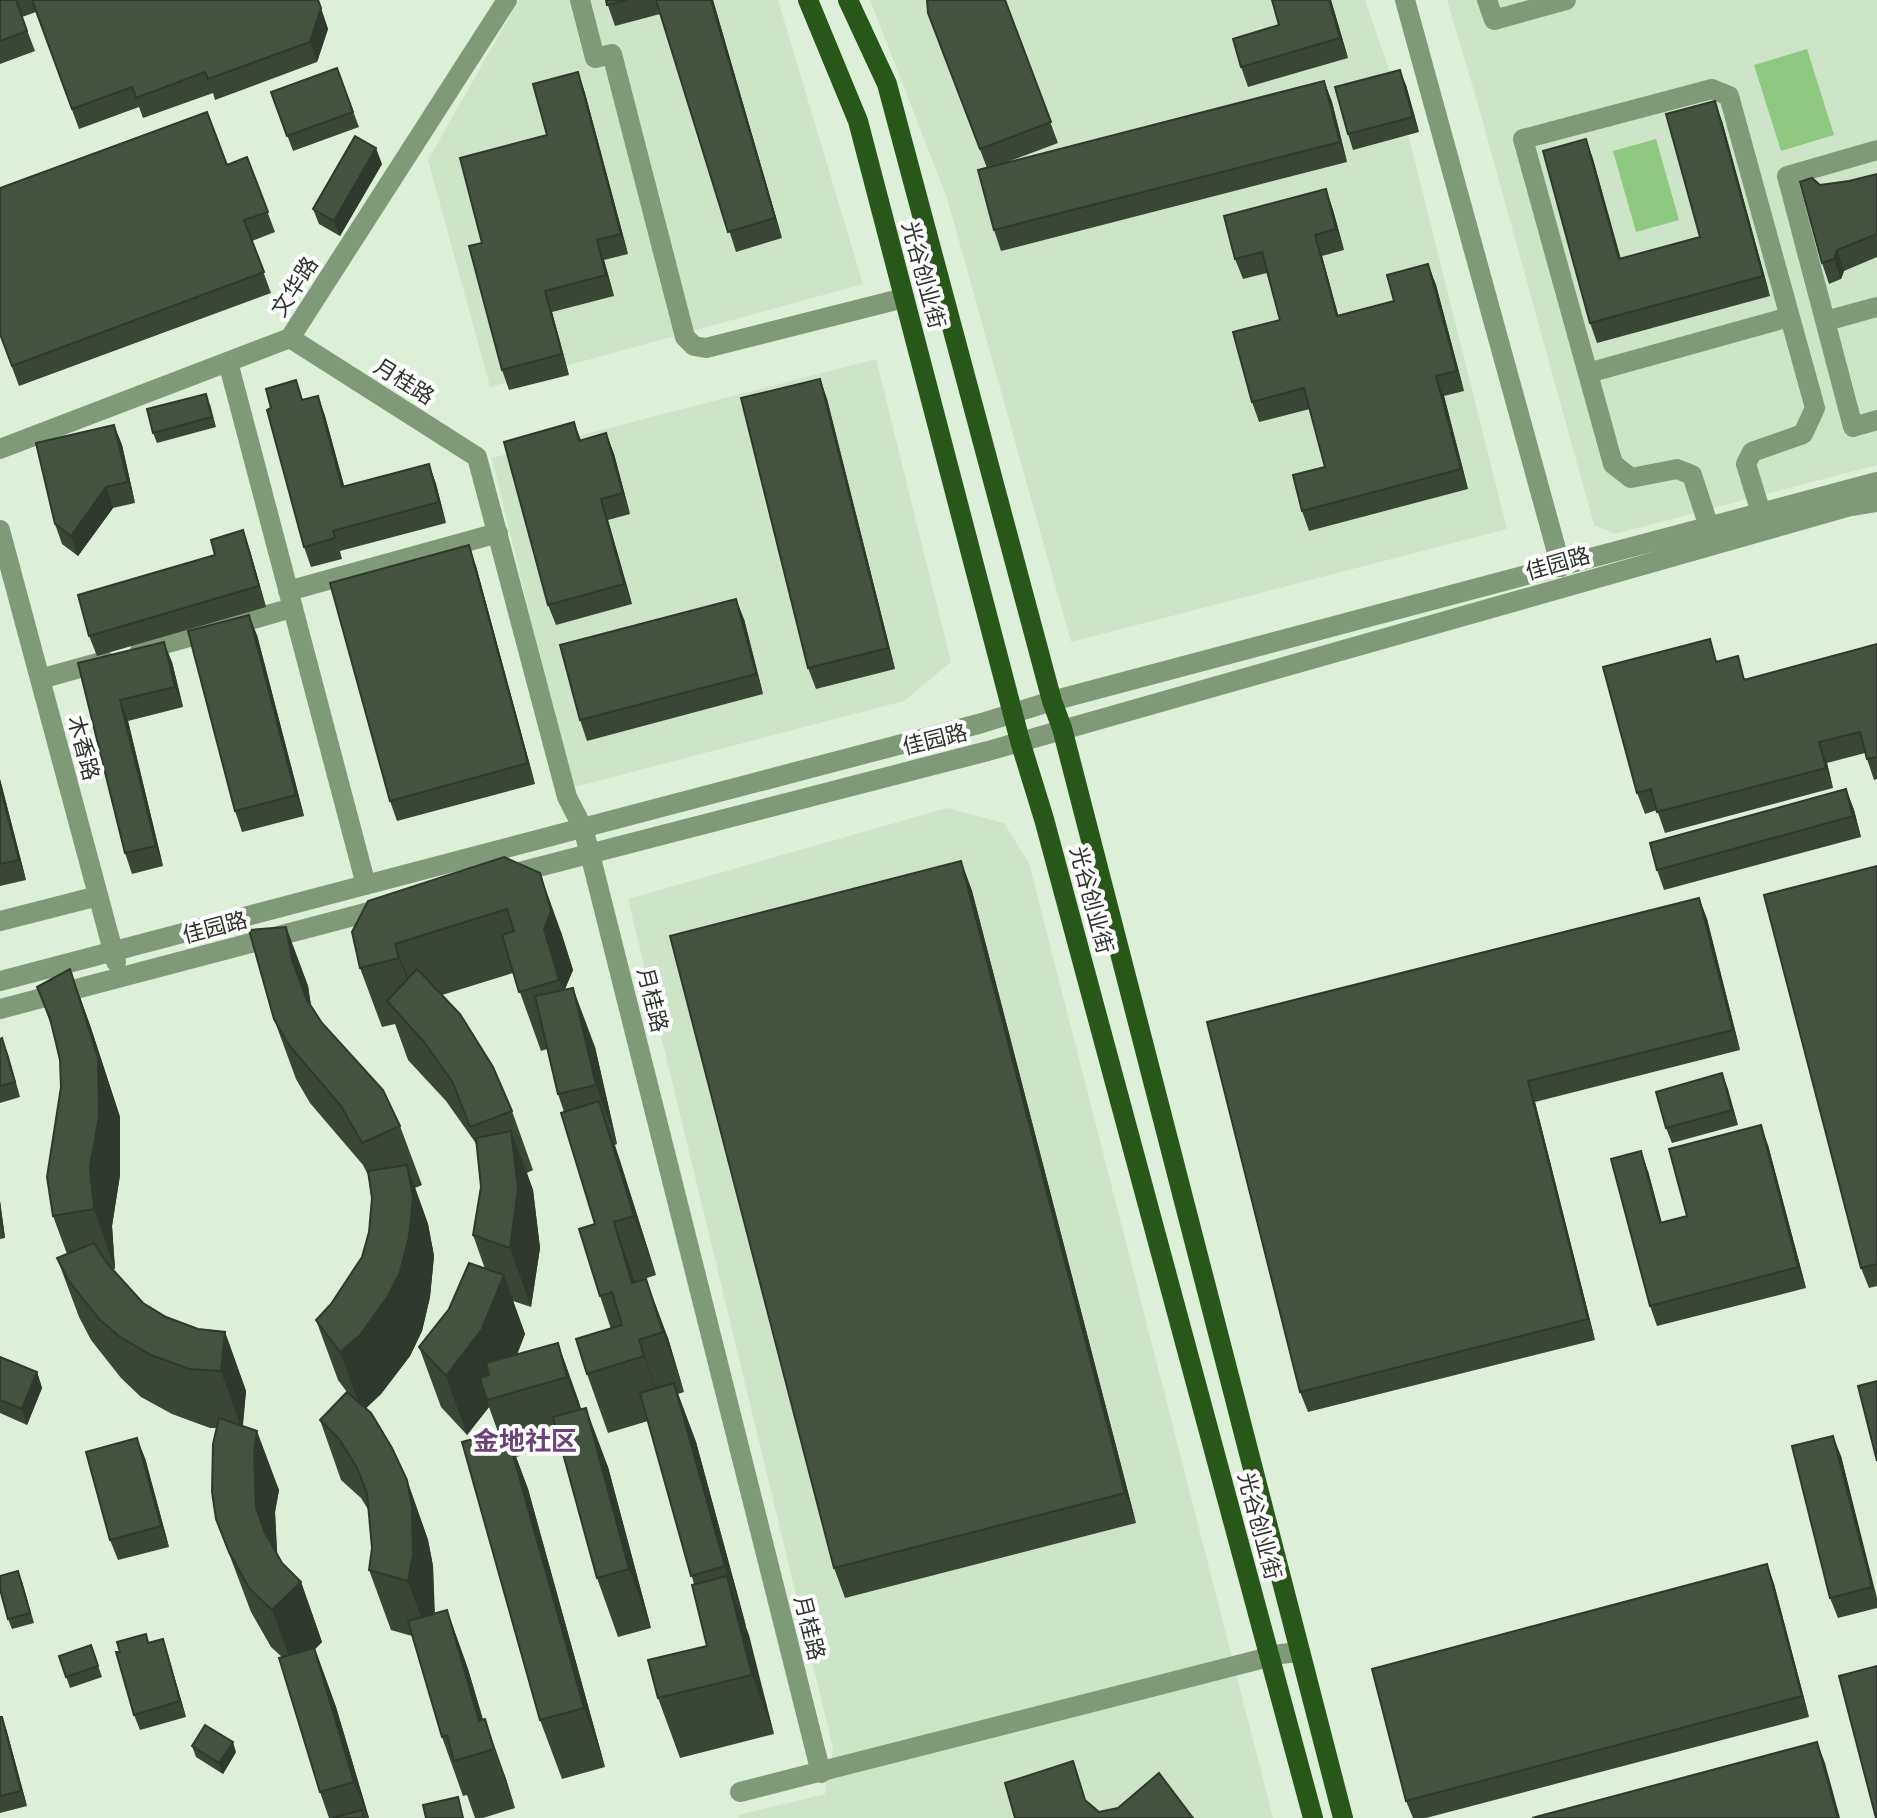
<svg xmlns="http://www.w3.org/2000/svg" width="1877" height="1818" font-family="Karla,'Noto Sans SC',sans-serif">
<rect width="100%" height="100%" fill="#ddefd9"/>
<path fill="#cee4c9" d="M519 0H778L863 284 490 387 428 160Z
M870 0H1365L1399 98 1507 529 1071 642 947 198Z
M1447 0H1877V465L1615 534 1594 525 1477 101Z
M876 359 951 662 904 701 571 788 492 458Z
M947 808 1004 823 1029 863 1273 1818H739L738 1815 825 1794 833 1748 628 899Z"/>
<path fill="#8fc880" d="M1807 49 1834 135 1781 151 1754 65Z
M1656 139 1679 220 1636 232 1613 151Z"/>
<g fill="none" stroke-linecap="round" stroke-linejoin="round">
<path stroke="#809a79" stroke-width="20" d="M580 0 595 58 612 54 685 337 694 346 706 348 904 298
M1405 0 1561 567
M1487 0 1494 20 1566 0
M1877 150 1787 176 1853 427 1877 420
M1826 321 1877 307
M290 338 477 457 567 797 583 828 590 854 821 1773
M228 362 366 885
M1588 373 1789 317
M0 449 290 338 507 0
M1709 527 1692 475 1677 469 1631 478 1613 464 1523 139 1712 89 1729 96 1815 408 1803 434 1752 452 1746 464 1761 513
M0 530 116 962
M288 591 498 533
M140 651 292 608
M40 679 105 661
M507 875 988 751 1851 506 1877 502
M0 921 98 896
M0 981 982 723 1052 701 1877 482
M0 1009 388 907
M740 1792 1281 1654 1300 1652"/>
<path stroke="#285819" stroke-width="20" d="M808 0 858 121 1020 741 1044 819 1313 1818
M848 0 887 84 1052 701 1062 728 1343 1818"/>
</g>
<path fill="#3a4737" d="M0 0H318L328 29 317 62 215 100 213 93 143 118 139 107 79 129 36 12 22 17 35 51 0 64Z
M606 0H713L782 238 736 252 660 14 615 26Z
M1005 0 1058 143 1002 164 1324 81 1332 102 1347 162 1001 251 994 230 987 168 928 13Z
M1331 0 1348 58 1248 87 1241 67Z
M337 68 359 127 293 151 271 92Z
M578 72 585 93 628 254 604 260 614 296 552 312 569 375 509 390 502 370 482 243 547 135Z
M1406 85 1419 132 1353 150 1348 134Z
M1722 121 1770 296 1597 343 1590 323 1586 139 1593 159 1621 259 1700 237Z
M247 157 275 232 252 241 271 293 19 386 0 335 227 165Z
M382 164 340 236 319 224 313 209Z
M1877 174V257L1844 271 1841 279 1829 284 1822 263 1849 181Z
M1326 189 1333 210 1344 250 1322 256 1338 316 1394 301 1428 264 1436 285 1464 391 1444 396 1468 489 1309 531 1302 511 1325 467 1310 409 1259 422 1252 402 1280 320 1267 273 1243 279 1235 259Z
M820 379 827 399 895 669 816 689 808 668Z
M318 396 325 416 344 486 429 464 436 484 446 523 340 551 342 559 311 567 304 547 303 400Z
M210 404 216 427 157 443 153 433Z
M574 422 581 440 606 433 614 454 630 514 608 520 632 604 556 625 548 605Z
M114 425 122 445 135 503 113 508 78 556 62 544 55 524Z
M243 530 250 551 266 607 97 656 89 636 215 555Z
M476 566 535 784 397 821 390 801Z
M744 619 763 694 587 741 580 720Z
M257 635 304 816 242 832 235 811Z
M1877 644V779L1874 780 1865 753 1827 763 1833 788 1665 833 1657 810 1645 814 1637 793 1718 662 1746 679Z
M172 662 183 707 128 721 163 866 132 874 125 853 78 663Z
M0 779 26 880 0 886Z
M1846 789 1854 810 1861 837 1664 890 1657 870Z
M504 857 561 932 573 970 565 989 595 1047 617 1144 615 1145 656 1275 635 1282 668 1338 684 1392 678 1394 696 1442 746 1626H745L774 1734 680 1758 658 1698 707 1646 694 1584 648 1421 608 1433 587 1374 611 1329 600 1296 595 1224 564 1112 558 1094 547 1049 541 1051 513 973 442 995 512 1111 533 1170 527 1173 533 1190 540 1248 531 1307 513 1301 525 1334 517 1355 558 1343 581 1409 608 1467 651 1628 618 1637 597 1578 561 1444 516 1457 528 1489 605 1767 562 1779 540 1720 498 1432 489 1407 467 1435 441 1407 419 1347 485 1269 473 1235 481 1187 477 1147 475 1142 446 1101 408 1060 395 1024 382 1027 360 968Z
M961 861 972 891 1136 1523 845 1598 834 1568Z
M1877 866V1286L1869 1288 1861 1268Z
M1699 898 1707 919 1740 1050 1535 1102 1595 1340 1308 1412 1300 1392 1207 1022Z
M286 927 308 986 311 1006 322 1023 400 1126 422 1185 415 1188 428 1224 434 1256 430 1297 422 1331 410 1356 381 1394 366 1408 407 1480 428 1540 433 1566 434 1613 447 1610 468 1669 483 1720 506 1779 515 1808 483 1818H475L467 1795 463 1796 442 1737 412 1636 391 1630 369 1570 372 1548 369 1511 361 1498 341 1480 320 1420 347 1392 338 1380 316 1320 331 1304 362 1257 369 1232 372 1198 368 1175 363 1165 310 1103 296 1079 274 1019Z
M70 969 91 1028 120 1117V1175L112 1226 115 1269H112L143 1303 166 1317 198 1329 225 1332 246 1391 243 1426 279 1490 275 1512 277 1555 282 1563 301 1582 322 1642 315 1649 336 1707 369 1818H329L320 1792 282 1657 271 1647 251 1612 216 1519 217 1428H210L172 1414 141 1397 121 1378 91 1340 79 1317 57 1258 67 1254 53 1216 61 1087 60 1060 55 1036 37 987Z
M2 1038 20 1097 0 1103V1039Z
M1722 1073 1738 1125 1672 1143 1666 1128Z
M1768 1145 1806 1288 1657 1326 1650 1306 1648 1171 1662 1223 1687 1216Z
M0 1201 5 1238 0 1239Z
M0 1357 37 1372 42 1388 27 1425 0 1413Z
M1841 1456 1877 1598V1608L1838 1618 1830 1598Z
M145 1458 169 1547 118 1560 110 1540Z
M1767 1564 1774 1584 1809 1717 1426 1818H1413L1406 1801Z
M22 1581 34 1623 12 1629 8 1619Z
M149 1643 168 1655 186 1717 140 1730 134 1715Z
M91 1645 102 1677 70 1688 59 1656Z
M0 1717H2L7 1732 27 1806 0 1813Z
M192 1746 236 1752 223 1774 196 1757Z"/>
<path fill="#30392d" d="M711 0H713L782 238 775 218Z
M1329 0H1331L1348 58 1340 38Z
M321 8 328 29 317 62 310 42Z
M1400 70 1406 85 1419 132 1413 117Z
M578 72 585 93 628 254 621 234Z
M1324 81 1332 102 1347 162 1340 142Z
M1715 101 1722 121 1770 296 1763 276Z
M1586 139 1593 159 1626 280 1619 259Z
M376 148 382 164 340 236 334 221Z
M1326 189 1333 210 1344 250 1336 229Z
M1315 235 1322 256 1344 336 1337 316Z
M597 240 604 260 614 296 606 275Z
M1837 250 1844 271 1841 279 1834 259Z
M1428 264 1436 285 1464 391 1457 371Z
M545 291 552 312 569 375 562 354Z
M1436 376 1444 396 1468 489 1461 469Z
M820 379 827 399 895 669 888 648Z
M318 396 325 416 350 507 342 487Z
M114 425 122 445 135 503 128 482Z
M606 433 614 454 630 514 623 493Z
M429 464 436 484 446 523 439 502Z
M106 487 113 508 78 556 71 536Z
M601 499 608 520 632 604 624 584Z
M243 530 250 551 266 607 259 586Z
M469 545 476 566 535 784 528 763Z
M736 599 744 619 763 694 756 674Z
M249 615 257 635 304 816 296 795Z
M164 642 172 662 183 707 175 687Z
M120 700 128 721 163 866 156 846Z
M1819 742 1827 763 1833 788 1826 768Z
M0 779 26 880 19 860 0 787Z
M1846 789 1854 810 1861 837 1853 816Z
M961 861 972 891 1136 1523 1125 1493Z
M540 873 561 932 573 970 565 989 580 1039 559 980 544 929Z
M1699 898 1707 919 1740 1050 1733 1030Z
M286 927 308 986 313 1019 292 960Z
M395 944 417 1003 421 1017 399 958Z
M70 969 91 1028 120 1117V1175L112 1226 115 1269 94 1209Z
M573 988 595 1047 617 1144 596 1085Z
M2 1038 8 1054 20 1097 15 1082Z
M1722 1073 1728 1089 1738 1125 1732 1110Z
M1528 1081 1535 1102 1595 1340 1588 1319Z
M599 1101 620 1161 656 1275 634 1216Z
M1761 1125 1768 1145 1806 1288 1798 1267Z
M511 1131 533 1190 540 1248 531 1307 510 1248Z
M1641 1151 1648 1171 1667 1243 1660 1223Z
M407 1165 428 1224 434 1256 430 1297 422 1331 410 1356 381 1394 362 1412 340 1352Z
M0 1201 5 1238 0 1224Z
M614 1222 635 1282 632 1283Z
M504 1275 525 1334 503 1388 487 1400 489 1407 467 1435 446 1376Z
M646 1279 668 1338 684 1392 663 1332Z
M225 1332 246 1391 242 1430 221 1371Z
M639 1340 660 1399 665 1416 644 1356Z
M558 1343 579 1402 589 1436 567 1377Z
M37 1372 42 1388 27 1425 22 1409Z
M674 1383 696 1442 746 1626 725 1566Z
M586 1408 608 1467 651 1628 629 1569Z
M506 1430 528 1489 605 1767 584 1708Z
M257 1431 279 1490 275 1512 278 1568 256 1508 254 1453Z
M1833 1436 1841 1456 1877 1601 1872 1587Z
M137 1438 145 1458 169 1547 161 1526Z
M407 1480 428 1540 433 1566 435 1615 429 1640 408 1581Z
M1767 1564 1774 1584 1809 1717 1802 1696Z
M727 1576 749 1635 774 1734 752 1675Z
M301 1582 322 1642 315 1649 336 1707 369 1818H368L354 1782 294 1669 272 1610Z
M447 1610 468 1669 492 1750 479 1721Z
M163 1639 168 1655 186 1717 180 1701Z
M2 1717 7 1732 27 1806 21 1791Z
M485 1719 506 1779 515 1808 494 1749Z
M233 1742 236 1752 223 1774 219 1763Z
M1817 1742 1825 1763 1840 1818H1838Z"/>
<path fill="#445240" stroke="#30392d" stroke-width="2" d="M0 0H16L27 31 0 41Z
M32 0H318L321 8 310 42 208 79 205 72 136 98 132 87 72 109Z
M606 0H627L607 5Z
M656 0H711L775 218 728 232Z
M927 0H1005L1051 122 980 149 928 13Z
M1272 0H1329L1340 38 1241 67 1233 39 1279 25Z
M337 68 353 112 287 136 271 92Z
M1400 70 1413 117 1348 134 1335 87Z
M578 72 621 234 597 240 606 275 545 291 562 354 502 370 469 246 482 243 460 158 547 135 533 84Z
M1324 81 1340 142 994 230 978 170Z
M1715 101 1763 276 1590 323 1543 151 1586 139 1619 259 1700 237 1666 114Z
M207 112 227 165 247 157 268 212 244 220 264 272 12 366 0 334V188Z
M355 136 376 148 334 221 313 209Z
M1877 174V234L1837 250 1834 259 1822 263 1800 182 1812 178 1820 185 1849 181Z
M1326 189 1336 229 1315 235 1337 316 1394 301 1387 275 1428 264 1457 371 1436 376 1461 469 1302 511 1293 475 1325 467 1304 388 1252 402 1233 332 1280 320 1262 252 1235 259 1224 216Z
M820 379 888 648 808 668 741 398Z
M296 380 302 400 318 396 342 487 429 464 439 502 333 531 335 538 304 547 267 410 271 408 266 389Z
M206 394 212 417 153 433 147 409Z
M574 422 579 441 606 433 623 493 601 499 624 584 548 605 504 442Z
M114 425 128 482 106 487 71 536 55 524 36 443Z
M243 530 259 586 89 636 78 595 215 555 211 540Z
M469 545 528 763 390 801 330 583Z
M736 599 756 674 580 720 560 645Z
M249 615 296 795 235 811 188 631Z
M1710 639 1716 662 1738 656 1744 680 1877 644V757L1867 759 1860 732 1819 742 1826 768 1657 812 1651 789 1637 793 1603 667Z
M164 642 175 687 120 700 156 846 125 853 78 663Z
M0 787 19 860 0 864Z
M1846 789 1853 816 1657 870 1650 843Z
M504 857 540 873 551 911 544 929 559 980 519 992 502 935 514 931 507 909 395 944 399 958 360 968 352 932 368 901Z
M961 861 1125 1493 834 1568 670 936Z
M1877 866V1264L1861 1268 1764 895Z
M1699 898 1733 1030 1528 1081 1588 1319 1300 1392 1207 1022Z
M286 927 292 960 307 1000 322 1023 383 1090 400 1126 362 1143 341 1106 288 1044 274 1019 249 930Z
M70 969 98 1058 99 1116 90 1167 94 1209 53 1216 47 1177 61 1087 60 1060 50 1018 37 987Z
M417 969 460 1014 493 1067 512 1111 470 1127 453 1083 424 1042 387 1001Z
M573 988 596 1085 558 1094 535 996Z
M2 1038 15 1082 0 1086V1039Z
M1722 1073 1732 1110 1666 1128 1656 1092Z
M599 1101 634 1216 614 1222 632 1283 646 1279 663 1332 639 1340 644 1356 587 1374 576 1339 622 1325 612 1292 600 1296 579 1229 595 1224 561 1113Z
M1761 1125 1798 1267 1650 1306 1611 1159 1641 1151 1660 1223 1687 1216 1669 1149Z
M511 1131 518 1189 510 1248 473 1235 481 1187 476 1138Z
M407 1165 413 1197 409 1237 400 1272 388 1296 360 1335 340 1352 316 1320 331 1304 362 1257 369 1232 372 1198 368 1171Z
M94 1243 106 1262 143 1303 166 1317 198 1329 225 1332 221 1371 189 1369 151 1355 120 1337 99 1319 69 1281 57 1258Z
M469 1263 504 1275 482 1329 446 1376 419 1347 449 1309Z
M558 1343 567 1377 487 1400 480 1378 489 1375 486 1363Z
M0 1357 37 1372 22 1409 0 1400Z
M1877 1381V1461L1858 1386Z
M674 1383 725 1566 691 1576 640 1393Z
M347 1392 371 1413 392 1448 407 1480 412 1507 413 1555 408 1581 369 1570 372 1548 367 1493 357 1468 339 1439 320 1420Z
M586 1408 629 1569 597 1578 553 1417Z
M219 1418 257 1431 254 1453 256 1508 265 1533 282 1563 301 1582 272 1610 249 1588 229 1552 216 1519 212 1492 213 1444Z
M506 1430 584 1708 540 1720 462 1442Z
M1833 1436 1872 1587 1830 1598 1792 1446Z
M137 1438 161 1526 110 1540 86 1452Z
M1767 1564 1802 1696 1406 1801 1372 1669Z
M18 1571 30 1613 8 1619 0 1589V1576Z
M727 1576 752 1675 658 1698 648 1660 707 1646 692 1585Z
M447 1610 479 1721 485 1719 494 1749 454 1761 447 1735 442 1737 408 1621Z
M146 1634 148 1643 163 1639 180 1701 134 1715 116 1652H120L117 1642Z
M91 1645 98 1666 66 1677 59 1656Z
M314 1648 354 1782 320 1792 279 1658Z
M1877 1666V1818H1876L1839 1676Z
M0 1717H2L21 1791 0 1796Z
M205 1725 233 1742 219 1763 192 1746Z
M1817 1742 1838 1818H1532Z
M1073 1761 1085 1800 1099 1812 1118 1808 1159 1773 1193 1818H1015L1005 1783Z
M458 1797 463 1818H426L423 1805Z
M362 1810 364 1818H332Z"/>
<g text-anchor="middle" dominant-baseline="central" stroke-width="8" stroke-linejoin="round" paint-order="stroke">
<g font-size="22" fill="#2d342c" stroke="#fff">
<text transform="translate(923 275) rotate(75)">光谷创业街</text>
<text transform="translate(295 287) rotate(-57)">文华路</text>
<text transform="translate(404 382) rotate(32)">月桂路</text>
<text transform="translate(1558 564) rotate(-16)">佳园路</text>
<text transform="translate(935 740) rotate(-14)">佳园路</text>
<text transform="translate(83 748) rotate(75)">木香路</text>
<text transform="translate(1091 900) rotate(75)">光谷创业街</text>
<text transform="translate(215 928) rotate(-15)">佳园路</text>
<text transform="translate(652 1000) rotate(76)">月桂路</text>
<text transform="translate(1259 1526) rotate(75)">光谷创业街</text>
<text transform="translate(809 1628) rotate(76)">月桂路</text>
</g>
<g font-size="26" font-weight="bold" fill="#6e4279" stroke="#fff">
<text x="525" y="1441">金地社区</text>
</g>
</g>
</svg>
